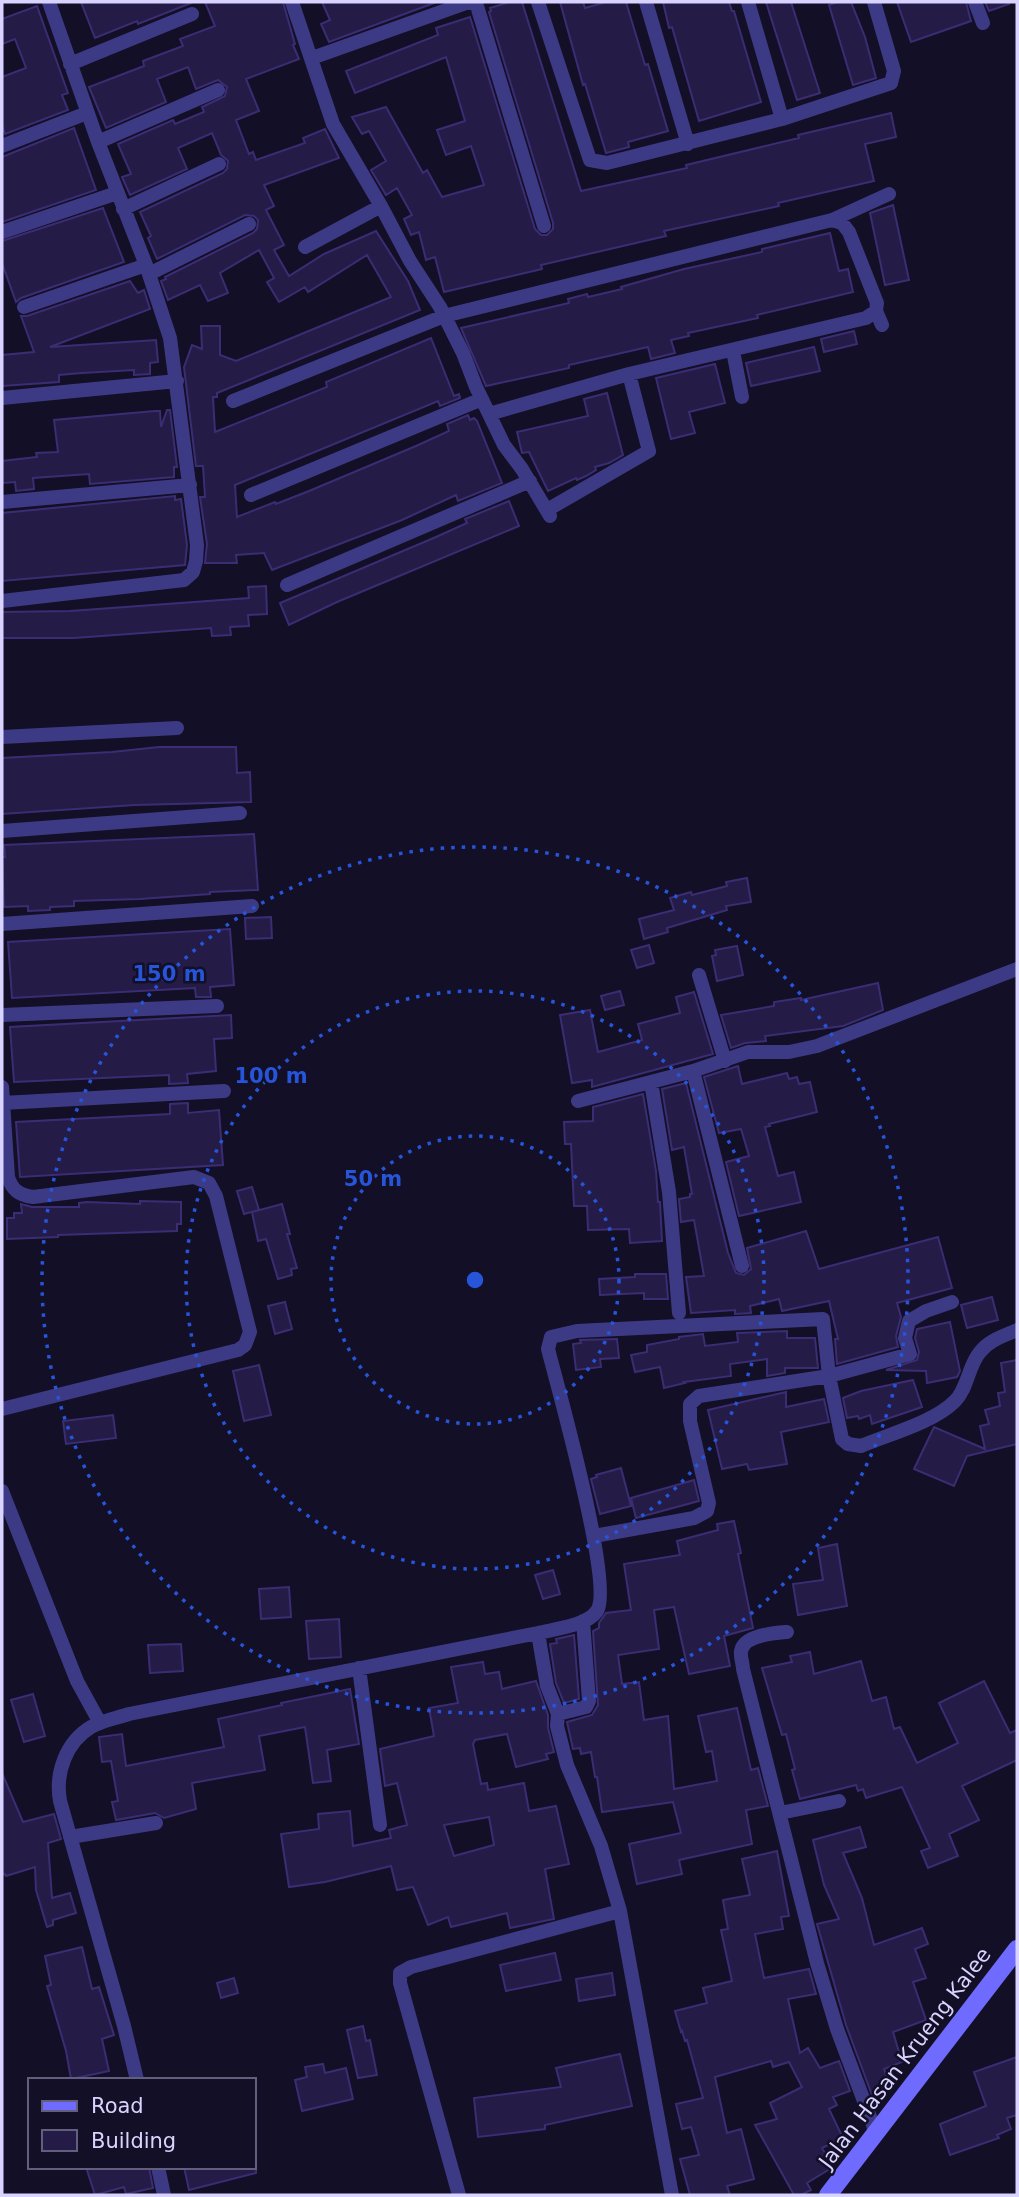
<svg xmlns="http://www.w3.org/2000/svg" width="1019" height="2197" font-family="'DejaVu Sans',sans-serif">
<rect width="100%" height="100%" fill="#130f26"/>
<path fill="#241b47" stroke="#3b2d73" stroke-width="2" fill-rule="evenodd" d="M81 2H191V3L138 24 137 21 95 38Z
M205 2H283L295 44 293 45 299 59 246 79 259 111 236 120 249 154 253 152 256 160 305 143 303 138 325 129 339 158 264 185 274 206 266 210 284 245 274 250 289 276 324 254 376 231 408 281 420 310 217 393V397H213L215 432 327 387 326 382 431 338 454 396 459 394 460 398 440 406 438 401 235 485 237 517 275 502 276 504 309 491 416 446 449 431 447 424 468 415 470 420 474 418 477 421 502 483 458 501 456 495 402 520 272 570 264 553 236 555 237 563H205L207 544 200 497H205L203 466H196L184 367 192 345 202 349 201 326H220V355L236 361 391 297 367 255 308 292 305 287 279 302 267 282 274 278 259 250 220 273 228 293 208 301 200 285 168 300 161 281 166 279 165 277 253 233 257 229 258 220 254 216 245 215 157 259 148 238 151 236 140 212 223 173 227 169 228 161 221 155 212 133 178 148 187 169 130 195 122 177 131 174 118 144 173 120 175 124 204 112 202 107 225 96 227 87 218 80 196 89 188 67 157 79 166 102 106 128 89 87 144 66 143 61 183 46 180 39 215 26Z
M322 2H433L434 3 329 42 321 24 330 20Z
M510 2H522L581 191 687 168 686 165 799 138 798 135 891 113 896 137 865 144 874 181 778 203 779 206 664 231 666 236 541 265 542 269 444 292 435 257 426 260 419 232 411 235 404 219 412 215 397 188 386 195 371 170 386 161 369 131 362 134 352 117 386 107 423 173 427 170 442 197 484 185 471 146 446 155 437 130 465 121 446 57 355 93 346 71 438 35 436 28 470 17 535 229 541 235H547L553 229V223L489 12 491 11 490 8Z
M560 2H583L585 8 606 2H626L645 65 648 64 668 131 628 142 629 147 606 153 585 84 583 85Z
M663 2H729L732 11H734L761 102 699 121 672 27 669 28Z
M766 2H791L820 93 797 100Z
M838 2H851L865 37 876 78 853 85 829 5Z
M897 2H966L971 21 911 42Z
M985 2H1008L1009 4 989 11Z
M37 6 68 93 62 95 68 110 5 134 2 125V77L26 68 15 39 2 44V19Z
M74 128 96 190 2 222V157Z
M893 205 909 280 885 285 870 213Z
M103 208 124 262 21 298 16 302 2 263V241Z
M830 233 839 271 848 269 853 292 757 315 758 318 688 333 689 336 671 340 675 353 651 359 648 347 569 365V368L486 386 461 328 569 303 568 299 587 294 588 297 622 289 621 287 684 269 762 252V249Z
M130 281 138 293 144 290 150 309 50 347 156 340 158 362 150 363V374L134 375V370L82 373 59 375V382L2 386V355L34 352 21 316H27Z
M854 331 857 344 824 352 821 339Z
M814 347 820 371 751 386 746 363Z
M715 364 725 403 689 412 695 433 671 439 656 378Z
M607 393 623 455 609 463 595 467 596 470 586 476 577 480 576 478 548 491 529 452 522 453 517 432 588 416 584 399Z
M167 410H170L177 467H174V477L90 484 89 474 33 478 34 489 16 491 15 482 2 483V461L37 457 36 453 58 452 54 420 155 411H160L161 427Z
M175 496V500L181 499 187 545 185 565 2 581V513Z
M509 501 519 526 337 602 289 625 280 603 436 537 467 523 465 519Z
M266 586 267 614 248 615 249 626 230 627 231 635 212 636 211 628 74 638H2V612L70 611 249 598 248 587Z
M159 747H236L237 773 250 772 251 802 135 805 2 814V758L112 752Z
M254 834 258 890 210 892V894L140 899 74 901V906L50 907V910L28 911V906L4 907 2 857H5L4 845Z
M747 878 751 902 726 906 727 910 667 928 668 932 644 939 639 919 674 910 670 898 691 892 692 895 727 886 726 882Z
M271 917 272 938 246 939 245 918Z
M230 929 234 985 210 987 211 997H196L195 988 12 998 8 942Z
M649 945 654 963 637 968 631 950Z
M737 946 743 975 717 981 712 956 716 955 715 950Z
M878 983 883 1010 843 1026 765 1036 766 1041 745 1043 731 1048 721 1015 774 1006V1002L801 998V1000Z
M620 991 624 1005 605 1010 601 996Z
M694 992 713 1054 592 1087V1080L572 1083 560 1015 590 1010 598 1052 642 1040 638 1024 680 1013 676 997Z
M231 1015 232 1038 214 1039 216 1071 187 1074 188 1083 169 1084V1075L14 1082 10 1027Z
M738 1066 742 1084 787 1073 789 1079 797 1077 799 1084 810 1082 817 1112 769 1124 770 1126 765 1127 778 1176 794 1172 801 1202 739 1216 726 1162 749 1156 741 1129 719 1133 704 1077Z
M686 1083 728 1253 736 1273 744 1275 751 1269 747 1248 806 1231 819 1269 938 1237 952 1288 897 1303 901 1317 896 1336 898 1347 837 1364 835 1339H838L829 1301 782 1311 779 1299 750 1306 751 1313 735 1314V1310L691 1313 686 1277 704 1276 694 1220 681 1222 679 1199 690 1197V1194H692L684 1147 672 1150 662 1089Z
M643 1094 656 1171 658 1202H660L662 1241 630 1243 629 1229 588 1230 587 1206H574L571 1144H565L564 1122 593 1121V1107Z
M188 1103V1113L219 1110 223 1165 20 1177 16 1122 170 1114V1104Z
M252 1187 259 1210 244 1214 237 1191Z
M140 1201 181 1202V1224H177V1231L58 1235V1237L7 1239V1218H14V1213H22L21 1204 32 1207H79V1203L87 1202 140 1204Z
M282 1204 290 1234H287L297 1268 291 1269 292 1275 278 1279 266 1239 258 1241 252 1212Z
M635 1274H666L668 1299H644V1293L600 1295 599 1279 635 1277Z
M992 1297 998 1320 967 1328 961 1305Z
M285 1302 292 1329 275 1334 268 1306Z
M950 1322 960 1371 957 1377 927 1383 926 1371 886 1370 917 1360 919 1352 915 1338 917 1329Z
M787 1331V1338H815L818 1368H785V1373L767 1376V1359L730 1364 731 1376 684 1382 685 1383 664 1388 660 1367 635 1372 631 1355 647 1352V1345L679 1339V1337L703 1334 705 1346 738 1342 737 1333Z
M617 1339 619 1358 600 1359 601 1367 576 1370 573 1344 581 1343 580 1340Z
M1017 1360V1444L967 1456 954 1486 914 1469 934 1427 985 1449 980 1426 989 1424 985 1410 1000 1406 998 1393 1005 1392 1001 1363Z
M259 1365 271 1415 244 1421 233 1371Z
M913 1380 922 1407 872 1424 870 1415 859 1419 858 1416 847 1418 843 1398 861 1391Z
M786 1392V1407L824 1399 829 1422 781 1432 787 1464 749 1470 747 1464 722 1469 708 1410Z
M113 1415 116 1438 66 1444 63 1421Z
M621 1468 631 1506 600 1514 591 1479 597 1477 596 1475Z
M694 1480 699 1501 636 1518 631 1498Z
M734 1521 741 1553 738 1554 753 1628 724 1636 730 1666 689 1674 674 1607 654 1610 659 1649 618 1655 622 1684 639 1682 644 1720 668 1716 674 1789 717 1781 712 1751 706 1752 698 1716 737 1708 751 1770 758 1768 768 1806 746 1810 752 1844 679 1860 682 1874 637 1884 629 1844 681 1833 673 1802 602 1812 597 1777H595L591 1752 581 1754 580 1748 573 1749 567 1722 592 1715 598 1705 593 1631 599 1628V1623L606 1613 631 1610 624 1564 680 1555 677 1541 718 1530 717 1524Z
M837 1544 847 1606 798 1615 793 1584 823 1580 818 1548Z
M553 1570 560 1594 543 1599 535 1575Z
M289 1587 291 1617 261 1619 259 1589Z
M339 1619 341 1657 309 1659 306 1621Z
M574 1635 579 1699 564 1703 556 1683 550 1644 557 1643 556 1639Z
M181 1644 183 1671 150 1673 148 1645Z
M810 1652 814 1674 861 1661 872 1701 886 1697 894 1729 900 1727 917 1763 958 1743 939 1703 984 1681 1010 1733 1017 1730V1760L962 1786 979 1820 949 1834 958 1856 928 1868 921 1851 930 1848 902 1787 866 1798 863 1789 858 1791 856 1785 800 1799 792 1770 795 1769 786 1734 782 1735 762 1668 792 1662 790 1656Z
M483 1662 485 1674 499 1672 502 1689 536 1681 548 1715V1728L554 1752 546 1754 548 1759 516 1767 507 1734 475 1740 473 1744 481 1784 487 1783 488 1790 524 1783 529 1811 556 1806 569 1864 545 1869 554 1919 510 1928 507 1913 451 1927 448 1917 428 1925 413 1887 397 1890 391 1866 325 1882 289 1887 281 1834 319 1829 318 1814 350 1811 353 1846 391 1838 389 1830 407 1825 397 1783 385 1786 380 1749 434 1736 429 1708 458 1703 451 1667ZM489 1817 494 1845 454 1856 444 1825Z
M350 1689 359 1744 327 1750 331 1781 313 1783 305 1727 259 1736 265 1770 192 1783 196 1809 164 1818 155 1813 116 1820 112 1802 118 1801 111 1761 102 1762 99 1737 122 1734 126 1766 224 1747 218 1719 282 1705 281 1703Z
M33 1694 45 1736 24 1742 11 1700Z
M2 1773 23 1822 54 1814 61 1839 48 1843 52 1898 70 1893 76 1913 53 1920V1925L47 1927 36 1890 35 1867 6 1876 5 1874 2 1875Z
M860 1827 866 1847 843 1853 862 1898 874 1945 922 1928 928 1944 915 1949 926 1978 913 1982 926 2020 893 2032 902 2062 884 2069 891 2089 872 2095 846 2025 817 1924 839 1919 824 1885 813 1840Z
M777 1851 789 1916 781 1917 783 1929 755 1934 764 1978 809 1969 816 1994 788 1999 800 2053 808 2048 820 2068 839 2061 850 2091 833 2097 837 2105 829 2109 843 2138 822 2148 833 2167 807 2183 811 2190 801 2195H794L755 2125 777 2119 770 2103 802 2087 789 2062 773 2067 771 2061 715 2077 727 2133 741 2129 754 2179 727 2186 730 2195H690L680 2159 699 2155 691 2127 682 2129 676 2104 703 2098 687 2040 685 2041 682 2031 681 2032 675 2011 707 2003 703 1988 732 1981 721 1930 728 1929 723 1900 750 1895 742 1859Z
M82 1947 92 1989 99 1987 114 2035 102 2039 109 2071 71 2079 66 2051 47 1986 51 1985 45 1956Z
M555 1953 561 1980 506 1991 500 1965Z
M612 1973 615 1995 579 2001 576 1979Z
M234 1978 238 1993 221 1998 217 1983Z
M363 2026 366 2041 370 2040 377 2075 358 2078 347 2030Z
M620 2054 632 2106 545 2125V2129L478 2137 474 2098 561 2087 556 2068Z
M1017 2057V2115L1007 2118 1011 2129 997 2135 999 2138 950 2155 940 2124 986 2106 974 2072Z
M323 2064 325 2073 346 2068 353 2099 302 2111 295 2080 307 2077 305 2067Z
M86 2167H149L153 2188 126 2194 124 2187 95 2195Z
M184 2167H256V2173L189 2190Z"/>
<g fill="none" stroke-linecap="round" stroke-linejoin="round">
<path stroke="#3d3a85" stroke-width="14" d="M292 2 333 124 381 206 410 261 440 307 463 353 476 387 504 445 522 469 550 516
M472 2 477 6 544 226
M538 2 590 160 607 163 782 119 891 83 894 71 874 2
M646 2 688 144
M748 2 782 119
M975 2 983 23
M312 58 469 2
M70 64 192 14
M98 142 218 90
M2 146 87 113
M123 209 219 164
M832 220 889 194
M2 232 117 193
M305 247 381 206
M149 274 249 224
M24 307 146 265
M876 311 882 325
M733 351 742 397
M2 398 177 381
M233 401 444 316 832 220 842 223 849 232 877 303 876 311 866 318 629 374 489 414
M251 495 482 399
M2 502 190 485
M547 510 649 451 629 374
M287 585 530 481
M2 601 184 580 193 572 196 561 197 545 170 338 146 265 98 142 49 2
M2 737 177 728
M2 831 240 813
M2 924 252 906
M699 975 725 1061
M2 1015 217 1006
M693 1071 742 1266
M651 1082 669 1192 679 1313
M2 1087 8 1177C12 1190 19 1195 33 1197L194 1177 209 1183 216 1196 250 1332 245 1345 238 1350 2 1409
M578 1101 693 1071 748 1052H789L817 1046 1017 969
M2 1103 224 1091
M2 1491 77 1681 100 1723
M594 1536 694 1518 707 1511 709 1503 690 1421V1404L699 1396 829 1376 842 1439 848 1444 861 1446C889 1434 933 1423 955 1401 968 1388 968 1366 980 1352 989 1340 1004 1336 1017 1330
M583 1621 589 1701 586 1707 558 1714 557 1726 567 1765 601 1846 620 1911 672 2195
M787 1632C774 1633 744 1635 741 1651 740 1656 743 1664 743 1669L817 1963 837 2029 876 2133
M538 1633 547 1686 558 1714
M359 1668 380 1825
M780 1813 839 1801
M70 1837 156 1823
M137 2080 124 2026 60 1801C55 1773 66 1742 91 1727 103 1720 117 1718 129 1714L538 1633C554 1629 587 1626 597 1611 614 1586 558 1388 548 1349L551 1337 577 1331 823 1319 829 1376 910 1354 905 1338 909 1321 926 1311 952 1302
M158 2167 164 2195
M459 2195 400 1983V1973L411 1967 620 1911"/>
<path stroke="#6f6bff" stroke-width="18" d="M828 2195 1017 1949"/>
</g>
<g fill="none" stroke="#2655da" stroke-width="3.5" stroke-dasharray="3.5 7">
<circle cx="475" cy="1280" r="144"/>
<circle cx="475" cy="1280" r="289"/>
<circle cx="475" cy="1280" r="433"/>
</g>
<g text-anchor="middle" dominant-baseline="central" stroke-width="5" stroke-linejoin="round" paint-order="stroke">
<g font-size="21" fill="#d9d4ff" stroke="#130f26">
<text transform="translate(905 2058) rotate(-53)">Jalan Hasan Krueng Kalee</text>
</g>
</g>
<circle cx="475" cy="1280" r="10" fill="#2655da" stroke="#130f26" stroke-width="3.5"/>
<g font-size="21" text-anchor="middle" font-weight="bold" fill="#2655da" stroke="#130f26" stroke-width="5" stroke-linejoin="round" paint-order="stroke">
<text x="169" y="981">150 m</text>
<text x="271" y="1083">100 m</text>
<text x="373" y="1186">50 m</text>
</g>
<rect width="1019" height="2197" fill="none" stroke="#d9d4ff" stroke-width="7"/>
<rect x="28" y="2078" width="228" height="91" fill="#130f26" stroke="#625e7d" stroke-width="2"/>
<rect x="42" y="2101" width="35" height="10" fill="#6f6bff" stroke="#625e7d" stroke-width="2"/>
<text x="91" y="2113" font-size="21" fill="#d9d4ff">Road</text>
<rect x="42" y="2130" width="35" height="21" fill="#241b47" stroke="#625e7d" stroke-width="2"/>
<text x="91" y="2148" font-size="21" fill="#d9d4ff">Building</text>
</svg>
